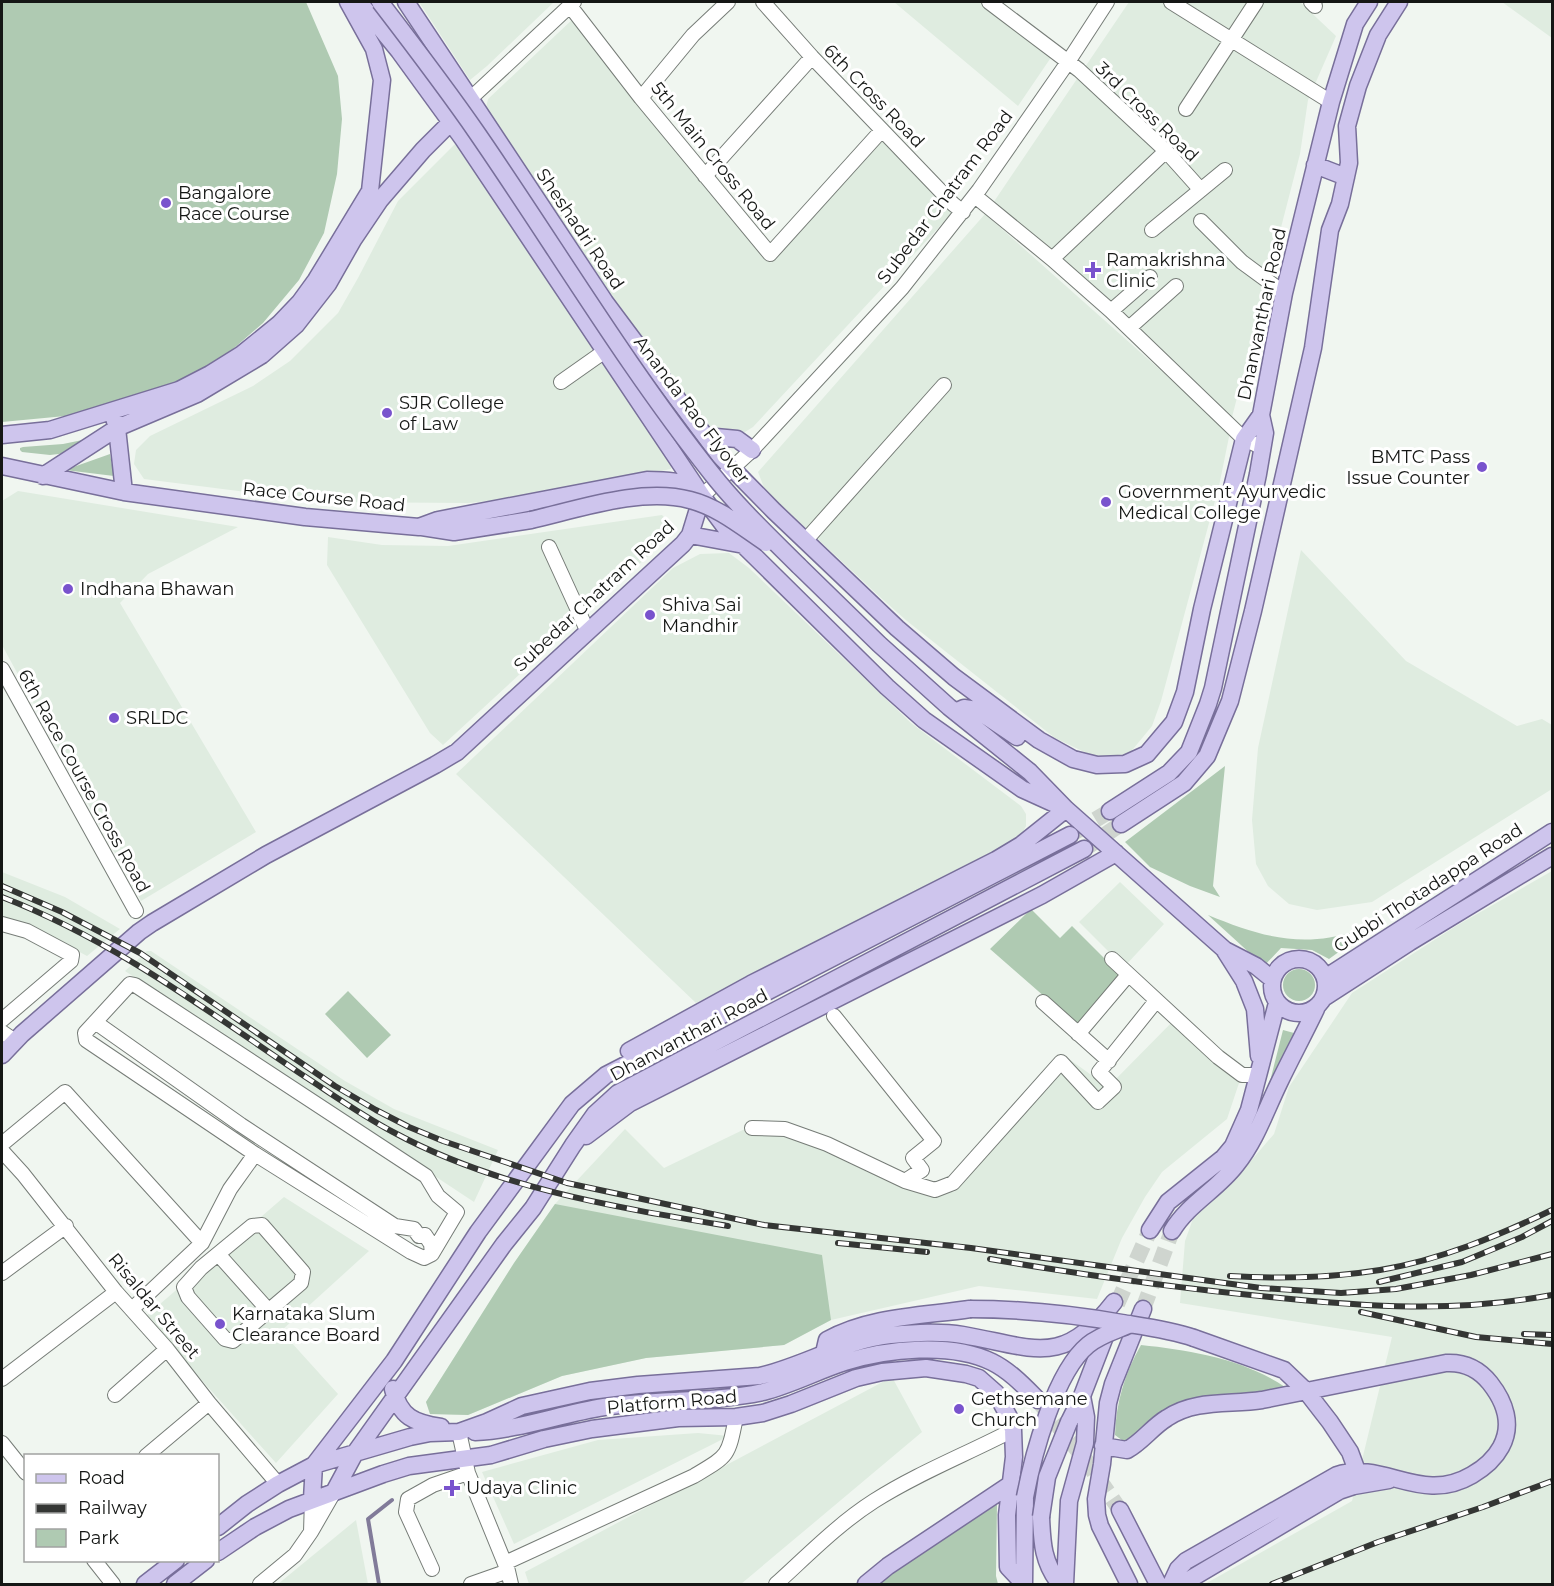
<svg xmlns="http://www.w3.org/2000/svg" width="1554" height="1586" font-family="Montserrat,sans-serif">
<rect width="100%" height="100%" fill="#f0f6f0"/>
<path fill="#dfece0" d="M419 2H554L487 66 470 80Z
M894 2H984L1052 56 1018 106Z
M1129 2H1300L1336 36 1308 100 1300 154 1231 421 991 206Z
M1502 2H1552V38Z
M575 17 709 188 771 263 885 138 955 210 753 427 740 435 704 428 485 112 488 99Z
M455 144 670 456 671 469 532 497 468 503 326 502 144 479 134 464 136 450 150 436 253 386 290 361 338 313 358 278 398 201Z
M985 214 1230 432 1219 486 1161 701 1152 726 1129 754 1095 757 1055 738 907 621 880 597 765 490 758 472Z
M18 491 238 527 148 574 120 603 256 832 141 901 2 645V501Z
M662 515 675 529 648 556 443 745 430 733 327 565 328 537 382 545 448 546Z
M1301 550 1406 661 1517 726 1542 719 1552 725V789L1372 902 1317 910 1289 904 1268 886 1256 864 1252 820 1258 748Z
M729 553 749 568 911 723 1021 806 1026 814V826L1020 837 999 852 696 1003 456 774 673 568 700 554Z
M1552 871V1584H1205L1352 1501 1392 1337 1180 1303 1185 1241 1194 1216 1231 1184 1274 1134 1289 1087 1352 993 1456 926Z
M2 872 65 897 120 929 87 956 43 932 2 917Z
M1120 882 1164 924 1124 967 1079 922Z
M147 951H151L345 1081 394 1109 498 1150 474 1202 125 971Z
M1179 1015 1244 1068 1227 1119 1162 1172 1145 1197 1122 1238 1097 1299 979 1286 831 1320 784 1345 646 1358 562 1376 468 1415 430 1414 426 1402 514 1263 555 1204 625 1129 664 1168 749 1127 866 1161 944 1191 954 1192 1069 1059 1108 1087Z
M284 1197 369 1251 281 1331 338 1394 276 1463 145 1317Z
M892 1377 922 1432 741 1584H529L525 1572Z
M698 1433 729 1436 514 1544 482 1472 598 1440Z
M356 1520 368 1584H278Z"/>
<path fill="#afcab2" d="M2 2H306L338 76 342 119 337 174 324 233 299 280 263 323 218 362 146 398 76 415 2 422Z
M97 437 67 453 50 455 22 452 20 450V448L23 447 63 444Z
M110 454 114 476 65 470Z
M1225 766 1213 886 1220 897 1190 886 1150 867 1125 842Z
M1031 909 1060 938 1072 926 1120 974 1077 1025 990 949Z
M1208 915C1259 936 1301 949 1356 931L1359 934 1358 938 1329 959 1312 950 1281 948 1264 966Z
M1283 985a16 16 0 1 1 32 0a16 16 0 1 1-32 0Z
M348 991 391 1035 367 1058 325 1014Z
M1283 1030 1294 1033 1268 1089Z
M555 1204 822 1255 831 1320 784 1345 646 1358 562 1376 468 1415 430 1414 426 1402 514 1263Z
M1141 1345C1189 1350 1244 1359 1285 1387L1242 1397 1224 1394 1205 1396 1186 1401 1165 1410 1147 1422 1130 1439 1123 1441 1115 1435C1116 1402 1125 1373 1141 1345Z
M997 1504 996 1576 998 1584H874Z"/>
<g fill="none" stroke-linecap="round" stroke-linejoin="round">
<path stroke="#817b99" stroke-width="4" d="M379 1584 368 1519 392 1500"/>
<path stroke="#cfd5cf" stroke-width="16" stroke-dasharray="16 8" stroke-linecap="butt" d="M1075 832 1110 811
M1084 849 1121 824
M1117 1304 1150 1230
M1143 1309 1172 1231
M1040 1403 1087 1462 1120 1510"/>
<g stroke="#767c77" stroke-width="16">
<path id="minor" d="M763 2 812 57 953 204 963 212
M989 2 1079 70 1166 151 1200 189
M1171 2 1331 102
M1311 2 1315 6
M570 6 641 98 770 254 882 130
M641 98 693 35 728 2
M470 99 574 2
M1186 109 1256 2
M705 176 812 57
M975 196 1052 259 1111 311 1244 439 1263 448
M1201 221 1242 262 1284 293
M1152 230 1225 170
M1052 259 1166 151
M1111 311 1150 277
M1129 328 1176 286
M561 382 605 351
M702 496 752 450 902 288 979 190 1068 62 1107 2
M805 541 944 385
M549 547 587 630
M2 669 136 911
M2 924 27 931 72 955 71 961 2 1020
M1112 959 1218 1057 1242 1075H1258
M130 984 135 985 426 1176 438 1196 457 1212 432 1254 424 1258 411 1252 255 1154 86 1040 85 1033Z
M1043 1002 1109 1061
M834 1016 934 1141 913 1158 922 1170 905 1181
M95 1022 241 1125 395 1226 414 1229 419 1236 425 1235 431 1244 432 1254
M2 1032 15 1041
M1078 1034 1128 975
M752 1128 785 1129 827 1144 905 1181 935 1190 953 1183 1061 1062 1098 1102 1114 1087 1099 1072 1156 1001
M2 1144 65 1092 202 1243
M2 1151 23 1174 116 1292 167 1349 209 1403 278 1484
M262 1225 303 1272 301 1283 233 1341 225 1339 188 1297 184 1287 201 1268 252 1226Z
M218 1254 269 1311
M2 1273 66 1226
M132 1309 202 1243 230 1189 255 1154
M2 1379 116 1292
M115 1395 167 1349
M459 1432 468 1473 508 1571 511 1584
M2 1443 26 1473
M146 1456 209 1403
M312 1499 311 1532 334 1492
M94 1560 113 1584
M505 1563 694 1476C729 1455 728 1457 736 1417
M432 1569 406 1512 408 1499 433 1485 468 1473
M260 1584 295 1555 311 1532
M471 1584 508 1571
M776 1584C807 1556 838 1524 874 1501 918 1473 967 1454 1013 1430"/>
</g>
<g stroke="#786f9a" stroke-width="19">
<path id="major" d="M359 2 399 51 463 139 702 496 725 527 887 687 924 720 1022 789 1066 809
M406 2 605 302 720 456 774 511 897 628 954 677 1039 740 1073 759 1097 765 1125 764 1147 754 1174 722 1185 692 1202 609 1244 439 1261 415
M1315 165 1346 177
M114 418 117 428 124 492
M2 435 50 430 179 390 210 374 242 354 279 324 300 302 316 280 370 191 382 80 374 49 348 2
M705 436 737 439 752 450
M2 466 124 492 305 517 419 527 438 520 647 480C665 480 683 480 697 492
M43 476 117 428 197 394 262 355 296 325 328 284 353 240 380 200 423 150 457 116
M422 527 454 532 531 520
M690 535 744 545
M799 566 879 644 949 707 1030 772 1066 809 1225 950 1256 966 1272 979
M955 712 964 708 977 710 1017 737
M1110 811 1169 773 1189 752 1208 704 1213 688 1258 474 1265 433 1261 415 1284 293 1331 102 1355 24 1369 2
M1121 824 1184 783 1207 756 1230 701 1253 611 1313 348 1330 230 1340 204 1349 163 1347 126 1358 86 1378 35 1399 2
M1225 951 1244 981 1255 1009 1259 1056
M1272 986a27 27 0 1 1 54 0a27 27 0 1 1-54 0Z
M1325 978 1552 832
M1325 997 1410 942 1552 856
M629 1051 751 984 996 860 1021 845 1066 809
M2 1055 22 1034 139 932 152 923 266 855 435 765 457 752 683 544 690 535 702 496
M586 1136 630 1103 1042 895 1116 853
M1150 1230 1168 1202 1223 1158 1233 1146 1249 1110 1277 1003
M1172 1231C1188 1204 1217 1190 1236 1165 1256 1140 1265 1112 1279 1083 1291 1058 1304 1034 1316 1009
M1194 1338 1284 1370 1306 1391 1330 1422 1350 1452 1357 1471
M824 1353 827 1340C870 1316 923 1316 970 1309
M393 1389C400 1417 414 1423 441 1427
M1069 1422 1082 1396 1109 1326
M475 1432C519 1430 560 1414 604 1407 657 1399 711 1403 763 1392 791 1385 817 1371 845 1362 887 1349 951 1342 992 1362 1010 1371 1024 1386 1038 1400
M1103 1446 1127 1450C1142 1442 1152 1427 1167 1418 1195 1399 1230 1405 1262 1400L1446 1363C1464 1362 1479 1369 1490 1383 1505 1402 1513 1425 1501 1447 1494 1460 1484 1468 1472 1475 1421 1505 1384 1460 1337 1475L1186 1561 1178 1569 1171 1584
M314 1465 394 1361 478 1232 572 1104 606 1075 1070 835
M334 1492 355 1453 504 1244 533 1208 573 1145 595 1114 618 1093 1084 849
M312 1499 314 1465
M1120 1510 1158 1584
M1041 1517C1042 1543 1043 1563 1060 1584
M218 1527 247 1504 278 1484 314 1465 410 1437 430 1433 459 1432 487 1422 522 1406 590 1391 638 1385 760 1376C804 1366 844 1340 890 1335 915 1333 939 1331 963 1335 1033 1347 1062 1369 1114 1302
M218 1552 255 1527 289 1509 383 1474 409 1466 491 1455 544 1439 592 1429 678 1418 736 1417 763 1413 791 1404 856 1378 882 1372 926 1368 966 1374 979 1378 996 1393 1010 1419 1013 1430 1014 1457 1007 1515 1008 1567 1024 1584
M145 1584 176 1560
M175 1584 206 1560
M866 1584 888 1566 1011 1484
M1024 1584 1025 1497
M1065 1584 1069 1501 1085 1443 1086 1417 1082 1396
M1129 1584 1100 1526 1097 1515 1096 1499 1102 1464 1108 1403 1113 1384 1143 1309
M1182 1584 1339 1491 1354 1486 1389 1480"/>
</g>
<use href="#minor" stroke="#fff" stroke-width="14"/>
<use href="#major" stroke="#cec5ed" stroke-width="16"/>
<g stroke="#343634" stroke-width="6">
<path id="rail" d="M2 886 62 912 140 953 335 1086 376 1110 409 1127 443 1141 567 1183 764 1225 971 1248 1261 1288 1341 1293 1396 1289 1471 1275 1552 1254
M2 897C111 939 205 1009 301 1074 332 1094 361 1115 393 1132 496 1188 614 1207 728 1226
M838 1243 927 1252
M990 1259C1083 1275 1176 1288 1270 1297 1369 1307 1454 1313 1552 1295
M1230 1276C1280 1279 1330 1278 1380 1270 1440 1260 1498 1236 1552 1210
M1379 1282 1462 1262 1522 1237 1552 1221
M1361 1312 1476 1337 1552 1344
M1524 1334 1552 1335
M1272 1584 1378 1542 1483 1507 1552 1481"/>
</g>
<use href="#rail" stroke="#fff" stroke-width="4" stroke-dasharray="11" stroke-linecap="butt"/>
<g stroke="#786f9a" stroke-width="19" stroke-linecap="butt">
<path id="major-bridge" d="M380 2C413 45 446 88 477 133 555 246 626 366 712 474 738 507 769 536 799 566
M531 520C579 509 642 487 690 500 718 507 742 527 766 543
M970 1309C1022 1309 1071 1314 1122 1323 1147 1327 1171 1330 1194 1338
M1025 1497C1033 1455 1055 1372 1088 1345 1100 1335 1115 1331 1129 1325
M1041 1517 1047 1477 1069 1422"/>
</g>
<use href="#major-bridge" stroke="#cec5ed" stroke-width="16"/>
</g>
<g fill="#7953cd" stroke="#fff" stroke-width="2">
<circle cx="166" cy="203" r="6"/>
<path d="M1090 261h6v6h6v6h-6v6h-6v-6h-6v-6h6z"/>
<circle cx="387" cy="413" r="6"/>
<circle cx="1482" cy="467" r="6"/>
<circle cx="1106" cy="502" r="6"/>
<circle cx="68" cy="589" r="6"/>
<circle cx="650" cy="615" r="6"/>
<circle cx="114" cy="718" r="6"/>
<circle cx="220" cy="1324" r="6"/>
<circle cx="959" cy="1409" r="6"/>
<path d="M449 1479h6v6h6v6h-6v6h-6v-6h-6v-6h6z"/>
</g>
<g text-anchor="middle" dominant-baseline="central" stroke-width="6" stroke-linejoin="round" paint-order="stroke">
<g font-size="18" fill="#151715" stroke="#fff">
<text transform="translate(874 96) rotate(46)">6th Cross Road</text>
<text transform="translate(1147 112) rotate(44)">3rd Cross Road</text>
<text transform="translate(713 156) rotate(51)">5th Main Cross Road</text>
<text transform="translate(945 197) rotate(-53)">Subedar Chatram Road</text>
<text transform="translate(580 229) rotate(56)">Sheshadri Road</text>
<text transform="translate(1262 314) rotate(-78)">Dhanvanthari Road</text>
<text transform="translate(692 410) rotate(53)">Ananda Rao Flyover</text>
<text transform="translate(324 497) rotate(6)">Race Course Road</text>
<text transform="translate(594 596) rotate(-43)">Subedar Chatram Road</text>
<text transform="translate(84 781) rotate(61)">6th Race Course Cross Road</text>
<text transform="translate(1428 888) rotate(-33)">Gubbi Thotadappa Road</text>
<text transform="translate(689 1035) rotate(-28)">Dhanvanthari Road</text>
<text transform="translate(154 1306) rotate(50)">Risaldar Street</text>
<text transform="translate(672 1402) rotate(-5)">Platform Road</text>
</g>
<g font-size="18" fill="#151715" stroke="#fff" text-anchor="start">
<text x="178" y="193">Bangalore<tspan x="178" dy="21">Race Course</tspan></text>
<text x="1106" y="260">Ramakrishna<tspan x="1106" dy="21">Clinic</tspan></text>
<text x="399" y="403">SJR College<tspan x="399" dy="21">of Law</tspan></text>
<text x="1470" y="457" text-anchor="end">BMTC Pass<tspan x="1470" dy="21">Issue Counter</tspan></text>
<text x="1118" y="492">Government Ayurvedic<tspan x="1118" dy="21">Medical College</tspan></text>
<text x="80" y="589">Indhana Bhawan</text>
<text x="662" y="605">Shiva Sai<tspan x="662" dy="21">Mandhir</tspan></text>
<text x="126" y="718">SRLDC</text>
<text x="232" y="1314">Karnataka Slum<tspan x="232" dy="21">Clearance Board</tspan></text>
<text x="971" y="1399">Gethsemane<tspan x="971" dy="21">Church</tspan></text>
<text x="466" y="1488">Udaya Clinic</text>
</g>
</g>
<rect width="1554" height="1586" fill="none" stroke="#151715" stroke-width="6"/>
<rect x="24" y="1454" width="195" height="108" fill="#ffffff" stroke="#a1a2a1" stroke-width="1.5"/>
<rect x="36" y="1474" width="30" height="9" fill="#cec5ed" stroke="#a1a2a1" stroke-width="1.5"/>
<text x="78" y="1484" font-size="18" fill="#151715">Road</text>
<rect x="36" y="1504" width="30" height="9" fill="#343634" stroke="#a1a2a1" stroke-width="1.5"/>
<text x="78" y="1514" font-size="18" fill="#151715">Railway</text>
<rect x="36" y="1529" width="30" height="18" fill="#afcab2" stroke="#a1a2a1" stroke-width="1.5"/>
<text x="78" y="1544" font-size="18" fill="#151715">Park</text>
</svg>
